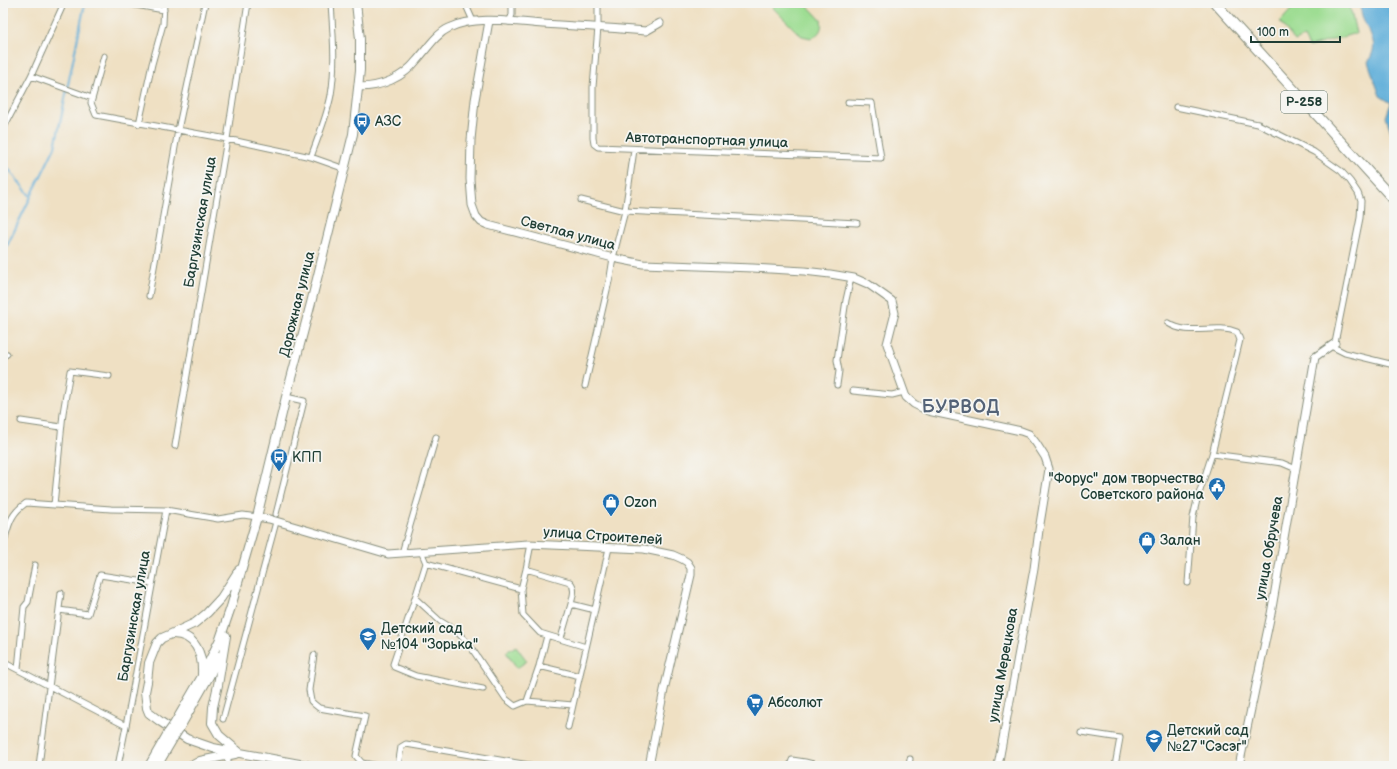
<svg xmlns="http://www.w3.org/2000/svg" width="1397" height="769" font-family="'Balsamiq Sans',sans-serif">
<rect width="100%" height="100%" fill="#f6f6f2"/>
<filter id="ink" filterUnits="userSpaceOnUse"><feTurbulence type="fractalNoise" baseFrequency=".025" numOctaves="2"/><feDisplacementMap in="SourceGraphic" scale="8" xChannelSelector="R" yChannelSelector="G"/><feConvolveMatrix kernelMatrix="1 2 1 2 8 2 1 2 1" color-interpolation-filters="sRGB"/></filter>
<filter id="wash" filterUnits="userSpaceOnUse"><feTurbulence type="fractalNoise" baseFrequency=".012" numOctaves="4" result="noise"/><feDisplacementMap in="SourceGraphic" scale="16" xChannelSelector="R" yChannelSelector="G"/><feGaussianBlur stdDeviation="0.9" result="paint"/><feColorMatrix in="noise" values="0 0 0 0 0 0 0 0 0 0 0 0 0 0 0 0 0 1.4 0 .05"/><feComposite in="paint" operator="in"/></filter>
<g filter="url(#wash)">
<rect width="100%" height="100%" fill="#efe0c3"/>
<path fill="#9edd93" stroke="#5e8d64" d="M771 3H805L821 20C823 29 819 35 811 38L802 36 798 33 774 9Z
M1297 3H1349L1356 33 1309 47 1304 37 1295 41 1280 22Z
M516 646 527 661 517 668 506 652Z"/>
<path fill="#5faed9" stroke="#3f7686" d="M1359 3H1394V135H1392L1386 117 1391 103 1380 96 1368 62C1378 45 1373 40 1365 24 1362 18 1361 10 1359 3Z"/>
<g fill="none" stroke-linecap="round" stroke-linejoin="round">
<path stroke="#5faed9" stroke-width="2" d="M3 162 31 197
M3 254 55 147 85 3"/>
</g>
</g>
<g filter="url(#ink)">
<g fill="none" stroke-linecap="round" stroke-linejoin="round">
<g stroke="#878e7c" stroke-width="7">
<path id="street" d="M465 3 473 21
M598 3V27L593 87V138L594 144 598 147 881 158 872 103 848 102
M130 4 164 10
M509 22 512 15V3
M104 56 91 103 96 115 227 139 311 157 345 169
M31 76 92 98
M1176 107 1258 124 1314 152 1341 171 1350 181 1358 193 1361 201 1360 218 1335 343
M139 124 152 64 163 24 164 3
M3 129 31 76 64 3
M311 157C318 137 327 116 331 95 336 65 333 34 331 3
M581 200 625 211 857 223
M149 296 178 130 205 3
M1168 323C1189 337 1215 323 1237 332L1240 340 1212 454 1197 500 1193 517 1188 583
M1331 346 1345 353 1394 365
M3 356 7 354
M837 385 839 371 837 360 846 300 851 278
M585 386 610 277 613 258 625 211 634 150
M853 391 892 395 904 392
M21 421 61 427
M175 446 227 139 248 3
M1212 454 1282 463 1296 469
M54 505 63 413 70 371 109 376
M276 514 304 401 286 397
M3 545C9 526 9 515 26 503L111 509 166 510 218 519 243 515 257 517
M421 551 426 563 521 589 523 615 540 633 586 647
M402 553 436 437
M426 563 415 598 440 621 455 630 468 643 506 699 515 706 527 701 573 705
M526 569 570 582C576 588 573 596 571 604
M521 589 526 569 531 544
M415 598 393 664 394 667 416 676 483 689
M59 610 88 614 100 575 152 583
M561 638 571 604 595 610
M314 655 309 690 311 701 314 704 319 708 365 716 356 756 362 763 379 766
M3 662 126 726 118 766
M539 666 580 676
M18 669 24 607 28 602 35 565
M527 701 539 666 547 636
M223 719 276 522
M126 726 166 510
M568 727 609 548
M1081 732 1120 738 1115 766
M39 766 61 593
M228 766V755
M398 766 401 747 406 744 535 766
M790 766 792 760 805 762 821 766
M909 766 910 759"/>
</g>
<g stroke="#878e7c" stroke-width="9">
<path id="secondary" d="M489 21 475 100 471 140 470 179 472 205 476 216 481 222 488 225 613 258 643 264 753 268 804 271 830 274 854 278 868 284 892 301 895 313 887 344 906 397 914 404 928 411 1021 431 1029 434 1036 443 1045 457 1049 469 1039 530 1034 569 998 766
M359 87C381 87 403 78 417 60 427 49 436 34 449 28 476 15 514 22 543 24 577 26 611 28 646 31L660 23
M257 517 269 519 388 554 528 544 644 549 673 555 682 559 687 562 691 568V575L664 690 649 766
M1239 766 1271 614 1315 357 1335 343"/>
</g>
<g stroke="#878e7c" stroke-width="10">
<path id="primary" d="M239 570 221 598 207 613 195 623 169 635 162 638 157 643 149 663 147 682 145 692 147 708 149 713 161 722 187 739 213 748 310 766
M173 634C195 634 203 654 202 674
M226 636 218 685 213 707 212 723 219 735 239 752
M173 726 201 678 220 639 231 607 257 517 286 397 311 303 353 134 360 70V39L356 3
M179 729 211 673 218 656
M149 766 168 733
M157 766 174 737
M191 766 200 761 235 754"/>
</g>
<g stroke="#878e7c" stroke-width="11">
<path id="highway" d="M1215 3 1394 200"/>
</g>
<use href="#street" stroke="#fff" stroke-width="5"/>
<use href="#secondary" stroke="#fff" stroke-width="7"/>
<use href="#primary" stroke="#fff" stroke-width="8"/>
<use href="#highway" stroke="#fff" stroke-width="9"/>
<g stroke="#878e7c" stroke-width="10" stroke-linecap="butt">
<path id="primary-bridge" d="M168 733 173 726
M174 737 179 729"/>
</g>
<use href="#primary-bridge" stroke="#fff" stroke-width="8"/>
</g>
</g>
<defs>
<g id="bus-pin" transform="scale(0.9)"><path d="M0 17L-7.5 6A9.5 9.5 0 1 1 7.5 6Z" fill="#1f6fb2" stroke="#f6f6f2"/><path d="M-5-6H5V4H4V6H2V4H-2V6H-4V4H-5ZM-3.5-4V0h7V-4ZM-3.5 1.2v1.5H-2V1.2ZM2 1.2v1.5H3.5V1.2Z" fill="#fff"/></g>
<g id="civic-pin" transform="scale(0.9)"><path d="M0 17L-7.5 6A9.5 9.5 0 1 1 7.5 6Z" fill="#1f6fb2" stroke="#f6f6f2"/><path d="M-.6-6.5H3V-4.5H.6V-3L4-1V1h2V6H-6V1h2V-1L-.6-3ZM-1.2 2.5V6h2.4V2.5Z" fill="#fff"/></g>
<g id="shop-pin" transform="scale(0.9)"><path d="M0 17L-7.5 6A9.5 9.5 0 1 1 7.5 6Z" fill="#1f6fb2" stroke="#f6f6f2"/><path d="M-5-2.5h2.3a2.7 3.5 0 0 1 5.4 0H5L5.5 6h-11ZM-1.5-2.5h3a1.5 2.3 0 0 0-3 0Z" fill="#fff"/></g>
<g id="school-pin" transform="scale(0.9)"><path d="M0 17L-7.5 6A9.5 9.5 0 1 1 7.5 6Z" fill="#1f6fb2" stroke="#f6f6f2"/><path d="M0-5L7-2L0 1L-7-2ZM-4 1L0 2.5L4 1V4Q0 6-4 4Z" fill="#fff"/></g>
<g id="supermarket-pin" transform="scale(0.9)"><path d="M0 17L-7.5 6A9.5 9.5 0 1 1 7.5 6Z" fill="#1f6fb2" stroke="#f6f6f2"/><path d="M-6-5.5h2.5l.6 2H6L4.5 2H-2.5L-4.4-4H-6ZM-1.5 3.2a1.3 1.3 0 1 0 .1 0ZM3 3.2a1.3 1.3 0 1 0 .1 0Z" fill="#fff"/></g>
</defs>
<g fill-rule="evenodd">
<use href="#bus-pin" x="362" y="121"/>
<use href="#bus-pin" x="279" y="457"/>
<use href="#civic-pin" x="1217" y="486"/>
<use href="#shop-pin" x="611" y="502"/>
<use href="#shop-pin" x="1147" y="540"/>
<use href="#school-pin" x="368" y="636"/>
<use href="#supermarket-pin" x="755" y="702"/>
<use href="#school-pin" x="1154" y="738"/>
</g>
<g text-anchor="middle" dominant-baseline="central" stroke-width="3.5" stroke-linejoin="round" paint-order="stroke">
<rect fill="#f6f6f2" stroke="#60746d" stroke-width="1" x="1281" y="91" width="46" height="22" rx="3"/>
<g font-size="13" font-weight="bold" fill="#1f3d34">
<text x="1304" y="102">Р-258</text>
</g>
<g font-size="14" fill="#1f3d34" stroke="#f6f6f2" text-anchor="start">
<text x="375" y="121">АЗС</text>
<text x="292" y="457">КПП</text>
<text x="1204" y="478" text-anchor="end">"Форус" дом творчества<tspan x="1204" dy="16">Советского района</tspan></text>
<text x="624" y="502">Ozon</text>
<text x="1160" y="540">Залан</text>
<text x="381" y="628">Детский сад<tspan x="381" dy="16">№104 "Зорька"</tspan></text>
<text x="768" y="702">Абсолют</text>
<text x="1167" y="730">Детский сад<tspan x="1167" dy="16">№27 "Сэсэг"</tspan></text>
</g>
<g font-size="14" fill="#1f3d34" stroke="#f6f6f2">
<text transform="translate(707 140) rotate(2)">Автотранспортная улица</text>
<text transform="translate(200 222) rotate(-80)">Баргузинская улица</text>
<text transform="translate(568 233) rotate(15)">Светлая улица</text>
<text transform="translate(297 304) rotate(-76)">Дорожная улица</text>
<text transform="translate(603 536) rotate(4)">улица Строителей</text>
<text transform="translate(1269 548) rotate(-80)">улица Обручева</text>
<text transform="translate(134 616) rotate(-80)">Баргузинская улица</text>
<text transform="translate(1003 665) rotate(-80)">улица Мерецкова</text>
</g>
<g font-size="18" font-weight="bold" letter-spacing="1" fill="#546377" stroke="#f6f6f2">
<text x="961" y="407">БУРВОД</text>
</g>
</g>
<rect width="1397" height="769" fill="none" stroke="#f6f6f2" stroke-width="16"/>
<path d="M1251 36v6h89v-6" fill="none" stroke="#1f3d34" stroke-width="2"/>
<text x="1257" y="36" font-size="12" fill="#1f3d34" stroke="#f6f6f2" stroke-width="3" paint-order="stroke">100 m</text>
</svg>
